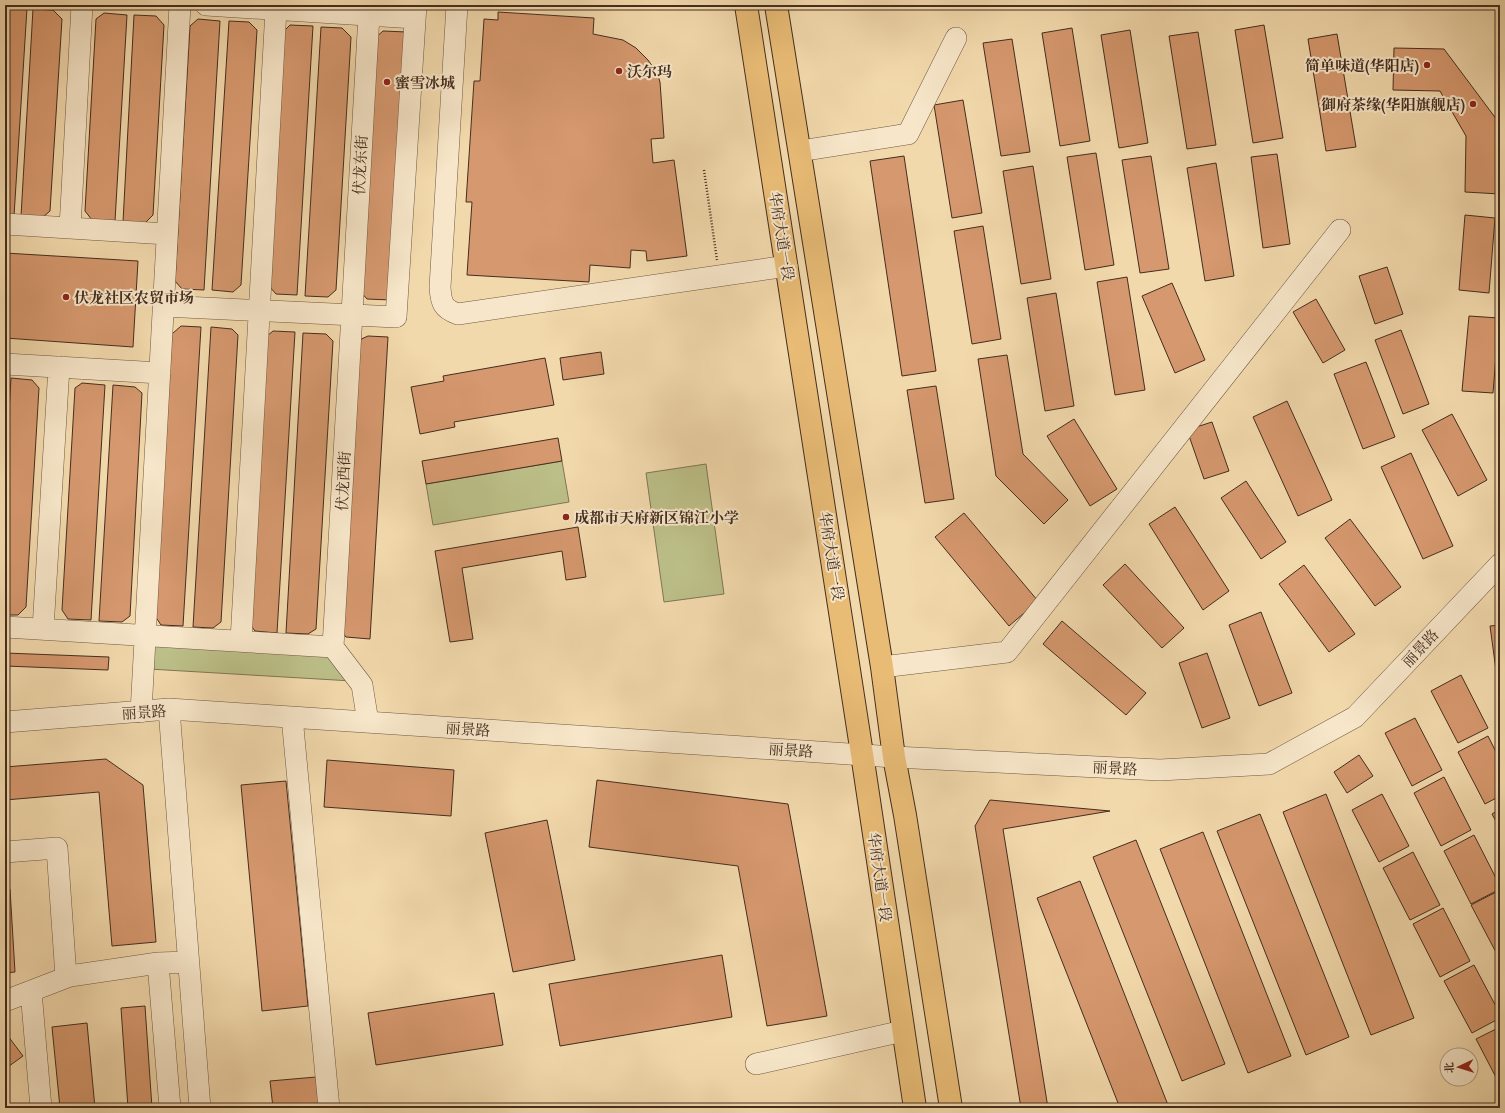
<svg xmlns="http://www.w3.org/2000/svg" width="1505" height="1113" font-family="'EB Garamond','Noto Serif SC',serif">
<rect width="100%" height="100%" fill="#f2d9ac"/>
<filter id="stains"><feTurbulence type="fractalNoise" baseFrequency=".005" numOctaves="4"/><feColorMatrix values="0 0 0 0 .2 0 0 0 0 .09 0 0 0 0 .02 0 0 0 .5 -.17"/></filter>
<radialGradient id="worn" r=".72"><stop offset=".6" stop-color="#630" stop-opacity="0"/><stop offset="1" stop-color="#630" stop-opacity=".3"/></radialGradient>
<path fill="#bcbf88" stroke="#807654" d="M562 461 569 502 433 525 426 484Z
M706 464 724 594 664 602 646 473Z
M150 643 332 654 352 681 149 669Z"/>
<path fill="#d6986e" stroke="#442d1f" d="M5 7 27 8 14 216 5 215Z
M33 9 53 10 62 19 50 211 43 217 21 216Z
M498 12 594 18 593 34 623 40 636 48 648 60 657 73 660 82 664 138 651 139 653 163 674 160 687 256 647 261 646 251 631 250 630 268 590 265 589 282 467 275 472 202H466L474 81H480L484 19 498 20Z
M104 13 127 15 115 221 92 220 85 211 96 19Z
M134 15 156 16 164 25 153 215 145 223 123 222Z
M198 19 220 21 204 290 182 289 175 281 190 26Z
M229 21 249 22 257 30 241 285 233 292 212 290Z
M290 25 313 26 297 295 276 294 269 286 284 31Z
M1264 25 1283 138 1253 143 1235 30Z
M321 27 342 28 351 37 336 290 328 297 305 296Z
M1072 28 1090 141 1060 146 1042 33Z
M1130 30 1148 143 1119 148 1101 35Z
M383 31 407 32 391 300 367 299 360 291 375 38Z
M1198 32 1216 145 1187 149 1169 36Z
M1337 34 1356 147 1326 151 1308 39Z
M1012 39 1030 152 1001 156 983 43Z
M1394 48 1444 49 1500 124V194L1465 192 1466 136 1440 91 1393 90Z
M963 100 982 213 952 218 934 105Z
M1096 153 1114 265 1085 270 1067 157Z
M1277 154 1290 244 1263 248 1251 157Z
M904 156 936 371 902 376 870 161Z
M1151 156 1169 269 1140 273 1122 160Z
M1216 163 1234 276 1205 281 1187 168Z
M1033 166 1051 279 1021 284 1003 171Z
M1465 215 1495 218 1489 293 1459 290Z
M983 226 1001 339 972 344 954 231Z
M5 253 138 261 133 347 5 338Z
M1387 267 1403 314 1375 324 1359 276Z
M1127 277 1145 390 1115 395 1097 282Z
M1172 283 1205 360 1175 373 1142 296Z
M1056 293 1074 406 1045 411 1027 298Z
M1316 299 1345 350 1323 363 1293 312Z
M1469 316 1499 318 1493 393 1462 391Z
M181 326 201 327 183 626 161 625 155 616 172 334Z
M211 327 232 329 238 335 221 622 213 628 193 627Z
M1401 330 1429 404 1403 414 1375 340Z
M273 331 295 332 277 633 255 631 249 623 266 337Z
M303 333 326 334 333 341 316 629 308 634 286 633Z
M368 336 388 337 370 639 346 637 341 631 357 341Z
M601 352 604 374 563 380 560 358Z
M1007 355 1023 454 1068 500 1044 524 996 476 978 359Z
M545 358 554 405 454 422 455 427 420 434 411 387 444 381 443 376Z
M1366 362 1395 437 1363 449 1334 374Z
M11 378 32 380 39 388 26 607 18 615H5V480Z
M82 383 105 385 91 620 68 619 62 610 75 388Z
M113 385 135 387 142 393 130 616 122 622 99 621Z
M936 386 954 499 925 503 907 390Z
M1287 401 1332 500 1298 516 1253 417Z
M1452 414 1487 480 1458 496 1422 430Z
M1074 419 1117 489 1090 506 1047 436Z
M1212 422 1229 471 1204 479 1187 430Z
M558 438 562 461 426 484 422 461Z
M1411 453 1453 546 1423 559 1381 467Z
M1246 481 1286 542 1261 559 1221 498Z
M1175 507 1229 591 1203 610 1149 524Z
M964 513 1038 601 1009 626 935 537Z
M1350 519 1401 587 1375 606 1325 538Z
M578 527 586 577 566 580 562 551 462 568 473 639 450 642 435 551Z
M1125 564 1184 628 1162 648 1103 585Z
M1304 565 1355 634 1329 652 1279 584Z
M1261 612 1292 693 1259 706 1229 625Z
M1062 621 1146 693 1126 715 1043 644Z
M1500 625V685H1498L1490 626Z
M5 653 109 657 108 670 5 666Z
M1207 653 1230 718 1202 728 1179 663Z
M1461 675 1488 728 1458 743 1431 691Z
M1415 718 1442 770 1412 786 1385 733Z
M1488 736 1500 760V796L1485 804 1458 752Z
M1359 755 1373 776 1347 793 1334 772Z
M106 759 143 785 156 942 112 946 99 792 5 800V767Z
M327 760 454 770 451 816 324 807Z
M1444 777 1471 830 1441 846 1414 793Z
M597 780 788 804 827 1016 767 1026 738 866 589 847Z
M286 781 308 1006 262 1011 241 785Z
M1326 794 1414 1018 1371 1035 1283 812Z
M1382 794 1409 846 1379 862 1352 810Z
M990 800 1110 811 1003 829 1048 1108H1021L975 826Z
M1500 809V829L1492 814Z
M1260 814 1349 1037 1306 1055 1217 831Z
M547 820 575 960 513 972 485 833Z
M1203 832 1291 1056 1248 1073 1160 849Z
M1474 835 1500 886V889L1471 904 1444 851Z
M1136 840 1225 1064 1182 1081 1093 857Z
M1413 852 1440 905 1410 920 1383 868Z
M1080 881 1168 1105 1160 1108H1120L1037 898Z
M5 889H10L15 972 5 973Z
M1500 890V957L1499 958 1471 905Z
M1443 908 1470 961 1440 977 1413 924Z
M722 955 732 1017 560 1046 549 984Z
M1474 965 1500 1014V1018L1472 1033 1444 981Z
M494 993 503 1045 376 1065 368 1013Z
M145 1006 152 1108H128L121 1008Z
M87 1023 95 1108H60L52 1027Z
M1500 1027V1085L1476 1039Z
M5 1032 23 1056 5 1069Z
M316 1077 319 1108H273L270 1081Z"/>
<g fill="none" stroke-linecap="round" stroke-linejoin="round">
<g stroke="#705842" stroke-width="22">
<path id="minor" d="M206 5 415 18
M457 5 440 287C441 303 443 309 458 314L787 266
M800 151 908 134 956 38
M5 224 167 234
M70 228 82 5
M163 306 396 317 416 5
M5 364 160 373
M5 627 333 647 362 685 368 722
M43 629 59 367
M241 641 276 9
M333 647 369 15
M882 667 1007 652 1340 230
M169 709 200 1108
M141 712 180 5
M292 717 329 1108
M5 722 169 709 894 757 1160 770 1269 764 1355 717 1500 564
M5 852 57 848 66 977
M158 963 170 1108
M31 991 41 1108
M5 1001 70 976 158 963 188 962
M756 1064 903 1031"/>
</g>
<g stroke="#442d1f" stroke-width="24">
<path id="major" d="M746 5 862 754 915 1108
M776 5 882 667 894 757 905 815 951 1108"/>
</g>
<path stroke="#442d1f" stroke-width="2.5" stroke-dasharray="1 2" stroke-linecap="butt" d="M704 170 717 260"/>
<use href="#minor" stroke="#f7e6c9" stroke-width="21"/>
<use href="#major" stroke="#e9bc76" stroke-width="22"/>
</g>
<g fill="#8f2418" stroke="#f7e6c9" stroke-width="1.5">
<circle cx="1427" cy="65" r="4"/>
<circle cx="619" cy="71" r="4"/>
<circle cx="387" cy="82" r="4"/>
<circle cx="1473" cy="104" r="4"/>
<circle cx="66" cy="297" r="4"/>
<circle cx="566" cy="517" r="4"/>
</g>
<g text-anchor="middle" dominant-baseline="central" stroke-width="4" stroke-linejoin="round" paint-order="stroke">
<g font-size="15" font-weight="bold" fill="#442d1f" stroke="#f7e6c9" text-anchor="start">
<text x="1419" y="65" text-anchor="end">简单味道(华阳店)</text>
<text x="627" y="71">沃尔玛</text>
<text x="395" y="82">蜜雪冰城</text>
<text x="1465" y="104" text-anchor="end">御府茶缘(华阳旗舰店)</text>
<text x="74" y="297">伏龙社区农贸市场</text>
<text x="574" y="517">成都市天府新区锦江小学</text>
</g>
<g font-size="15" fill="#442d1f" stroke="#f7e6c9">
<text transform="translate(360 165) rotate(-87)">伏龙东街</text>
<text transform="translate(782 236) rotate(81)">华府大道一段</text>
<text transform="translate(343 481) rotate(-87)">伏龙西街</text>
<text transform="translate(832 556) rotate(81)">华府大道一段</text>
<text transform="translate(1420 648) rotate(-47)">丽景路</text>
<text transform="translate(144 712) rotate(-4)">丽景路</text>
<text transform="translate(468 729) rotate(4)">丽景路</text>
<text transform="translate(791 750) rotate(4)">丽景路</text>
<text transform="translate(1115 768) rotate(3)">丽景路</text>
<text transform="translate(880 877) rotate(82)">华府大道一段</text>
</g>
</g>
<rect width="1505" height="1113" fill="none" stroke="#f2d9ac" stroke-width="20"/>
<rect x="6" y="6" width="1493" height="1101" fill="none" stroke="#442d1f" stroke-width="2"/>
<rect x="10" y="10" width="1485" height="1093" fill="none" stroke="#442d1f"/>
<g transform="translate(1459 1067) rotate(266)"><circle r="19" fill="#f7e6c9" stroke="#af9c85"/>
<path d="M0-3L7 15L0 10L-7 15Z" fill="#8f2418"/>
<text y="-6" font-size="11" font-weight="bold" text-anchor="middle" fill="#442d1f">北</text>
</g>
<rect width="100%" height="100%" filter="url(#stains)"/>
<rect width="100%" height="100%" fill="url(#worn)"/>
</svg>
